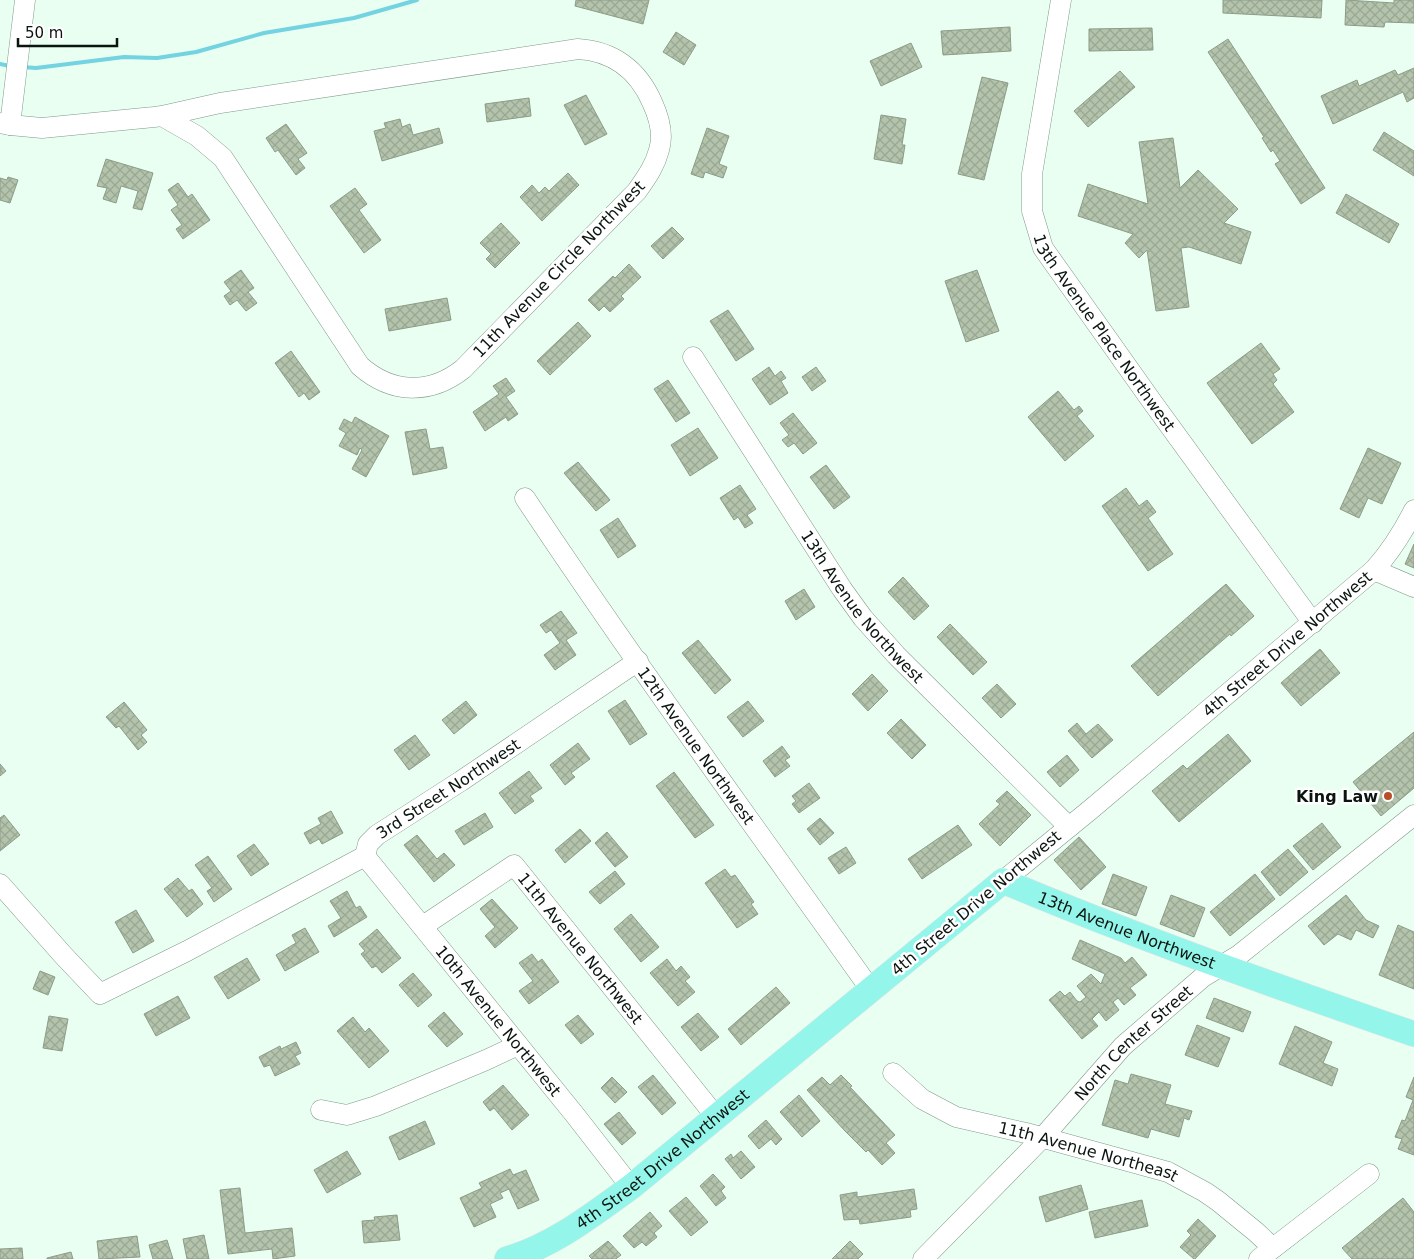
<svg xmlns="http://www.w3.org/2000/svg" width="1414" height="1259" font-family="'DejaVu Sans',sans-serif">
<defs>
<pattern id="building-cross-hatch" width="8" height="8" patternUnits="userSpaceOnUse" patternTransform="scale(1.25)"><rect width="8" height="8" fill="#b3c3ac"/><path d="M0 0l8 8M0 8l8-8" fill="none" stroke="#99a793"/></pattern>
</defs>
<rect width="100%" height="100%" fill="#e9fff2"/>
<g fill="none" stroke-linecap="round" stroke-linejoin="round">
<path stroke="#74d3e1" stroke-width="4" d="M0 64 10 66
M22 67 36 68 124 57 157 58 196 52 264 33 354 18 417 0"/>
</g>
<path fill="url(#building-cross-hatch)" stroke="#8d9c87" d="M576 0H649L643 24 575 6Z
M1223 0H1322L1321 18 1223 13Z
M1346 0 1394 3V0H1414V23L1385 22 1384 27 1345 25Z
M1010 27 1011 51 943 55 941 31Z
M1152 28 1153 50 1089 51V29Z
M676 32 696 45 684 65 663 52Z
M1228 39 1325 188 1301 204 1275 164 1280 161 1273 150 1271 152 1262 138 1264 137 1208 52Z
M911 43 922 67 881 86 870 61Z
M1414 68V98L1407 102 1403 92 1333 124 1321 96 1357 80 1359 86 1395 70 1398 75Z
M1120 71 1135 87 1088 127 1074 111Z
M982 77 1008 83 984 180 958 174Z
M586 95 607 134 585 145 564 105Z
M529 98 531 116 487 122 485 104Z
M881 115 906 119 902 145H905L902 164 874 159Z
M400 119 402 127 410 124 413 135 439 128 443 143 382 161 374 131 386 128 384 123Z
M286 124 307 153 298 159 305 168 296 175 278 150 275 152 266 138Z
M707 128 729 136 719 164 727 167 723 178 705 172 703 178 691 174Z
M1384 132 1414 151V176L1373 150Z
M1173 138 1180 188 1198 170 1238 209 1224 223 1251 232 1241 264 1189 247 1181 248 1189 307 1156 311 1147 250 1139 258 1125 243 1133 234 1078 216 1088 184 1148 204 1139 142Z
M106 159 153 173 142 210 133 208 138 191 121 186 116 203 103 199 107 188 97 186Z
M568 173 579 185 542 221 520 197 532 185 539 193 545 187 549 191Z
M8 177 18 180 10 203 0 200V178L7 180Z
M178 183 188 197 192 194 210 220 183 239 176 229 182 225 171 210 178 205 168 190Z
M355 188 367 204 359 210 381 240 364 253 330 206Z
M1346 194 1399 224 1389 243 1336 213Z
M501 223 520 243 495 268 486 259 491 254 480 243Z
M672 227 684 239 663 259 651 246Z
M629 264 641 277 621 296 624 299 610 312 604 306 599 311 588 300 613 276 615 278Z
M241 270 254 288 248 292 257 303 246 311 237 300 230 305 224 296 231 291 224 282Z
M977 270 999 331 966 342 945 281Z
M447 298 451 320 389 331 385 309Z
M728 310 754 349 736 361 710 321Z
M578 322 591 336 550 375 537 361Z
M1261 343 1280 369 1273 374 1277 380 1273 384 1294 412 1252 444 1207 383Z
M291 351 320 392 309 400 304 393 299 397 275 363Z
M769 367 775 376 781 371 786 378 781 381 788 393 770 405 752 379Z
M816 367 826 381 812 391 802 377Z
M506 378 515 391 506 397 518 414 508 421 506 417 485 431 473 412 499 394 493 386Z
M668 380 690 413 676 422 654 389Z
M1058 391 1074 410 1079 406 1083 411 1077 416 1094 436 1065 461 1028 417Z
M793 413 817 443 803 454 794 443 788 447 782 440 789 435 780 423Z
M355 417 389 436 366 477 352 469 362 450 360 448 357 455 339 446 346 433 339 429 344 419 352 423Z
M698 428 718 458 690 476 671 445Z
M426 429 430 449 443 447 447 468 413 475 405 432Z
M1368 448 1401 463 1382 504 1368 498 1359 518 1340 509Z
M578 462 610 500 596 511 564 473Z
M826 465 850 497 834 509 810 477Z
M740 485 756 509 747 515 753 523 745 528 738 517 734 520 720 498Z
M1126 488 1139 506 1147 500 1156 512 1148 518 1173 554 1148 571 1102 506Z
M618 518 636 546 618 558 600 530Z
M1414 544V568L1405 564Z
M903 577 929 606 914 620 888 592Z
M1226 584 1254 616 1231 636 1230 634 1158 696 1131 666Z
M804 589 815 607 796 620 785 601Z
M561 611 577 633 566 640 576 655 555 670 544 655 560 643 551 630 546 633 540 625Z
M950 624 987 662 973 675 937 637Z
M698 640 731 680 715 694 682 653Z
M1320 649 1340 673 1301 706 1281 683Z
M872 674 888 691 868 711 852 694Z
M997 684 1016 704 1001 718 982 698Z
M625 700 647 734 630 745 608 711Z
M466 701 477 715 454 734 442 720Z
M748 701 764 721 743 737 727 717Z
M124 702 147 730 141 735 147 742 138 750 119 726 116 728 106 717Z
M901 719 926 745 912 759 887 733Z
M1077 723 1086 734 1098 724 1113 740 1092 758 1068 731Z
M1414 732V788L1381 816 1353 782Z
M1228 734 1251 761 1179 822 1152 791 1183 765 1187 769Z
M415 735 430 755 409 770 394 750Z
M578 743 590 759 571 773 575 777 565 785 550 765Z
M782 746 790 757 785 760 790 766 775 777 763 761Z
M1067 755 1079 770 1060 787 1047 772Z
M0 764 6 771 0 776Z
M529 771 542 788 530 796 534 801 515 814 499 793Z
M674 772 714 825 695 838 656 786Z
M809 783 820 798 799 813 792 804 796 801 792 796Z
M1007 791 1031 815 1000 846 979 824 1000 804 996 801Z
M331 811 343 833 322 844 319 839 310 844 304 833 321 824 318 818Z
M485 813 493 827 464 845 455 831Z
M4 815 20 835 0 851V818Z
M820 818 834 833 820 845 807 829Z
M1322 823 1341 847 1313 870 1293 846Z
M958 825 972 845 922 879 908 859Z
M580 829 591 841 565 863 555 850Z
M607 832 628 857 615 867 595 843Z
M417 835 437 859 444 853 455 865 434 882 404 845Z
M1079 837 1106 867 1081 890 1054 860Z
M254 844 269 864 251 876 237 856Z
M846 847 856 863 839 874 828 858Z
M1288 849 1308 872 1280 896 1261 872Z
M208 856 232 889 214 902 207 891 212 888 195 865Z
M725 869 731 877 735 875 754 902 751 904 758 914 737 928 705 883Z
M615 871 625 884 600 904 589 892Z
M1113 874 1147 887 1136 916 1102 904Z
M1255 874 1275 899 1230 936 1210 912Z
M178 878 189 891 192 889 203 904 187 917 164 889Z
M347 891 356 908 360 906 367 917 334 937 328 926 341 918 330 901Z
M1171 895 1205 908 1194 937 1160 924Z
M1346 895 1366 920 1379 926 1373 938 1356 930 1351 940 1338 934 1324 945 1308 926Z
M492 899 518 928 495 948 485 936 495 927 480 909Z
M136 910 154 941 133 953 115 922Z
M631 914 659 947 641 962 614 929Z
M1398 925 1414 932V989L1379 975Z
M305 928 319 952 285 971 276 955 296 943 292 935Z
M377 929 401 958 382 973 376 966 372 968 361 954 365 951 359 944Z
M1080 940 1121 958 1125 963 1132 957 1147 975 1130 988 1136 995 1124 1005 1118 998 1113 1002 1119 1010 1106 1021 1099 1012 1092 1019 1098 1026 1082 1039 1049 1000 1060 991 1065 996 1070 992 1077 1001 1080 1002 1086 997 1077 986 1091 974 1101 984 1105 974 1072 959Z
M532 954 538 962 542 959 559 982 529 1004 519 991 533 981 519 963Z
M247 958 260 980 228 999 214 977Z
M667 959 676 971 681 966 690 977 685 981 695 992 678 1006 650 973Z
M40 971 55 977 48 995 33 989Z
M413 973 432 995 418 1007 399 985Z
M776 987 790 1003 741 1045 728 1029Z
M178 996 190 1018 156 1036 144 1014Z
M1214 998 1251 1012 1243 1032 1206 1018Z
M444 1012 463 1034 447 1047 428 1026Z
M698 1013 719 1037 701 1051 681 1027Z
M578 1015 594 1034 581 1044 565 1025Z
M49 1016 68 1019 62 1051 43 1048Z
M353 1017 365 1032 369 1028 389 1051 369 1068 337 1031Z
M1197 1025 1230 1038 1218 1067 1185 1055Z
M1295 1026 1332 1042 1323 1063 1338 1069 1332 1086 1279 1064Z
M296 1042 301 1053 295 1056 300 1064 275 1076 270 1065 264 1067 259 1057 280 1046 281 1049Z
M1131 1074 1171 1085 1165 1104 1192 1111 1189 1120 1184 1118 1179 1137 1151 1129 1148 1138 1102 1125 1115 1080 1128 1084Z
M653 1075 676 1103 662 1115 638 1087Z
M841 1075 852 1086 850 1087 895 1135 886 1143 895 1153 882 1165 868 1150 866 1152 845 1131 807 1090 822 1077 830 1085Z
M612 1077 627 1092 615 1103 601 1088Z
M1414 1077V1155L1398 1149 1402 1139 1395 1137 1402 1120 1405 1121 1413 1100 1406 1097Z
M503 1085 529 1115 512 1130 494 1108 490 1111 483 1102Z
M799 1095 820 1121 802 1137 780 1112Z
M619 1112 636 1133 622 1145 604 1124Z
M766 1120 782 1139 776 1145 771 1139 759 1149 748 1136Z
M425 1121 435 1144 399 1160 389 1137Z
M347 1151 361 1174 327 1193 314 1170Z
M741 1151 755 1167 741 1179 725 1159 731 1154 733 1158Z
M510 1169 513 1175 526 1170 539 1200 518 1209 509 1189 500 1193 503 1198 490 1204 496 1217 474 1227 460 1198 482 1188 479 1183Z
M713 1174 725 1187 721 1191 726 1198 716 1206 700 1186Z
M1081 1185 1088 1209 1046 1222 1039 1197Z
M240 1188 245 1233 292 1228 295 1256 273 1259 272 1249 228 1254 220 1190Z
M914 1189 917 1209 910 1210 911 1217 860 1224 859 1219 844 1220 840 1195 857 1192V1197Z
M686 1197 708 1222 691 1236 669 1211Z
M1403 1198 1414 1212V1259H1352L1342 1248Z
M1142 1200 1148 1226 1095 1238 1089 1212Z
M650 1212 662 1226 654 1233 657 1237 646 1246 642 1242 634 1248 623 1236Z
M397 1215 400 1240 364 1243 362 1221 375 1220 374 1217Z
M1198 1219 1216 1236 1195 1259H1194L1180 1247 1191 1235 1187 1231Z
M204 1235 209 1259H187L183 1239Z
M137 1236 140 1257 99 1259 97 1241Z
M167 1240 173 1259H153L149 1245Z
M608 1241 621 1255 616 1259H592L589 1256Z
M850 1241 863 1254 858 1259H832Z
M22 1248 23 1259H0V1249Z
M71 1252 73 1259H47V1258Z"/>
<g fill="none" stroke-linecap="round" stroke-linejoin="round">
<g stroke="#80998b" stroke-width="21">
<g id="minor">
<path id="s1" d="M1061 0 1032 174V211L1043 248 1153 403 1313 623"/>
<path d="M0 123 10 125 42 128 154 117 162 116 220 103 578 49C613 51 638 70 652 102 659 117 664 134 659 150 655 166 646 178 637 191L463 369C430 395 392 394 360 366L223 158 197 136 162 116"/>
<path d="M10 125 25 0"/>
<path id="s2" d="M693 357 842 589 863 618 896 655 1069 827"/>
<path id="s3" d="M525 498C636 665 755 827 871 990"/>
<path d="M1374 570 1414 587"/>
<path id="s4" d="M365 856 575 1115 631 1187"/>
<path id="s5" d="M365 856 368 844 377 835 461 781 638 661"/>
<path id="s6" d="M1003 881 1090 810 1374 570C1391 551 1403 532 1414 510"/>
<path d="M0 884 63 955 100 994 187 951 365 856"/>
<path id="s7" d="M423 926 514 865 717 1118"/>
<path id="s8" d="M893 1073 922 1099 956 1117 1026 1133 1168 1172 1205 1192 1218 1201 1256 1232 1273 1248"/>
<path d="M321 1110 347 1115 376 1106 486 1060 518 1045"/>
<path id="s9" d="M923 1259 1043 1137 1123 1046 1203 977 1239 955 1414 815"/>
<path d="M1259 1259 1369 1174"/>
</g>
</g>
<g stroke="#e2e3e2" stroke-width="26">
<g id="major">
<path id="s10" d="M507 1259C553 1246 592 1215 631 1187L1003 881C1138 938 1276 986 1414 1034"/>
</g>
</g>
<use href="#minor" stroke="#fff" stroke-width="20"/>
<use href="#major" stroke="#94f6eb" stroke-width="25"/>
</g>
<circle fill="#b75028" stroke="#fff" stroke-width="2" cx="1388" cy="796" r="5"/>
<g text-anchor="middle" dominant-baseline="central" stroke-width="5" stroke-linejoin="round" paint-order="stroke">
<g font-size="16" fill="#0b150f" stroke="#fff">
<text transform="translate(559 269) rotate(-46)">11th Avenue Circle Northwest</text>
<text stroke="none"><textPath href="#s1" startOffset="356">13th Avenue Place Northwest</textPath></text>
<text stroke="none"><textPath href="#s2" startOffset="302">13th Avenue Northwest</textPath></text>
<text stroke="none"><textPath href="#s6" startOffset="370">4th Street Drive Northwest</textPath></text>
<text stroke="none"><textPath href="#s3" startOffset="301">12th Avenue Northwest</textPath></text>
<text stroke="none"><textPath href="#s5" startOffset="110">3rd Street Northwest</textPath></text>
<text transform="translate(976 903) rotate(-40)">4th Street Drive Northwest</text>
<text stroke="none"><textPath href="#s10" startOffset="759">13th Avenue Northwest</textPath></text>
<text stroke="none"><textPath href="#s7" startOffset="216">11th Avenue Northwest</textPath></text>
<text stroke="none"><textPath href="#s4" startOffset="212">10th Avenue Northwest</textPath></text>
<text stroke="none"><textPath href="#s9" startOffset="302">North Center Street</textPath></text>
<text stroke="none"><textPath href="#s8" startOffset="214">11th Avenue Northeast</textPath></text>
<text stroke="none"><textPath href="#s10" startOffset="186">4th Street Drive Northwest</textPath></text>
</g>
<g font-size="16" font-weight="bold" fill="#0b150f" stroke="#fff" text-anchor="end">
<text x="1378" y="796">King Law</text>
</g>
</g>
<path d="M18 38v8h99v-8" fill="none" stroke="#0b150f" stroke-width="2.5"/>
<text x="25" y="38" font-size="15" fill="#0b150f" stroke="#ffffff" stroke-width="4" paint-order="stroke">50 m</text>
</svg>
